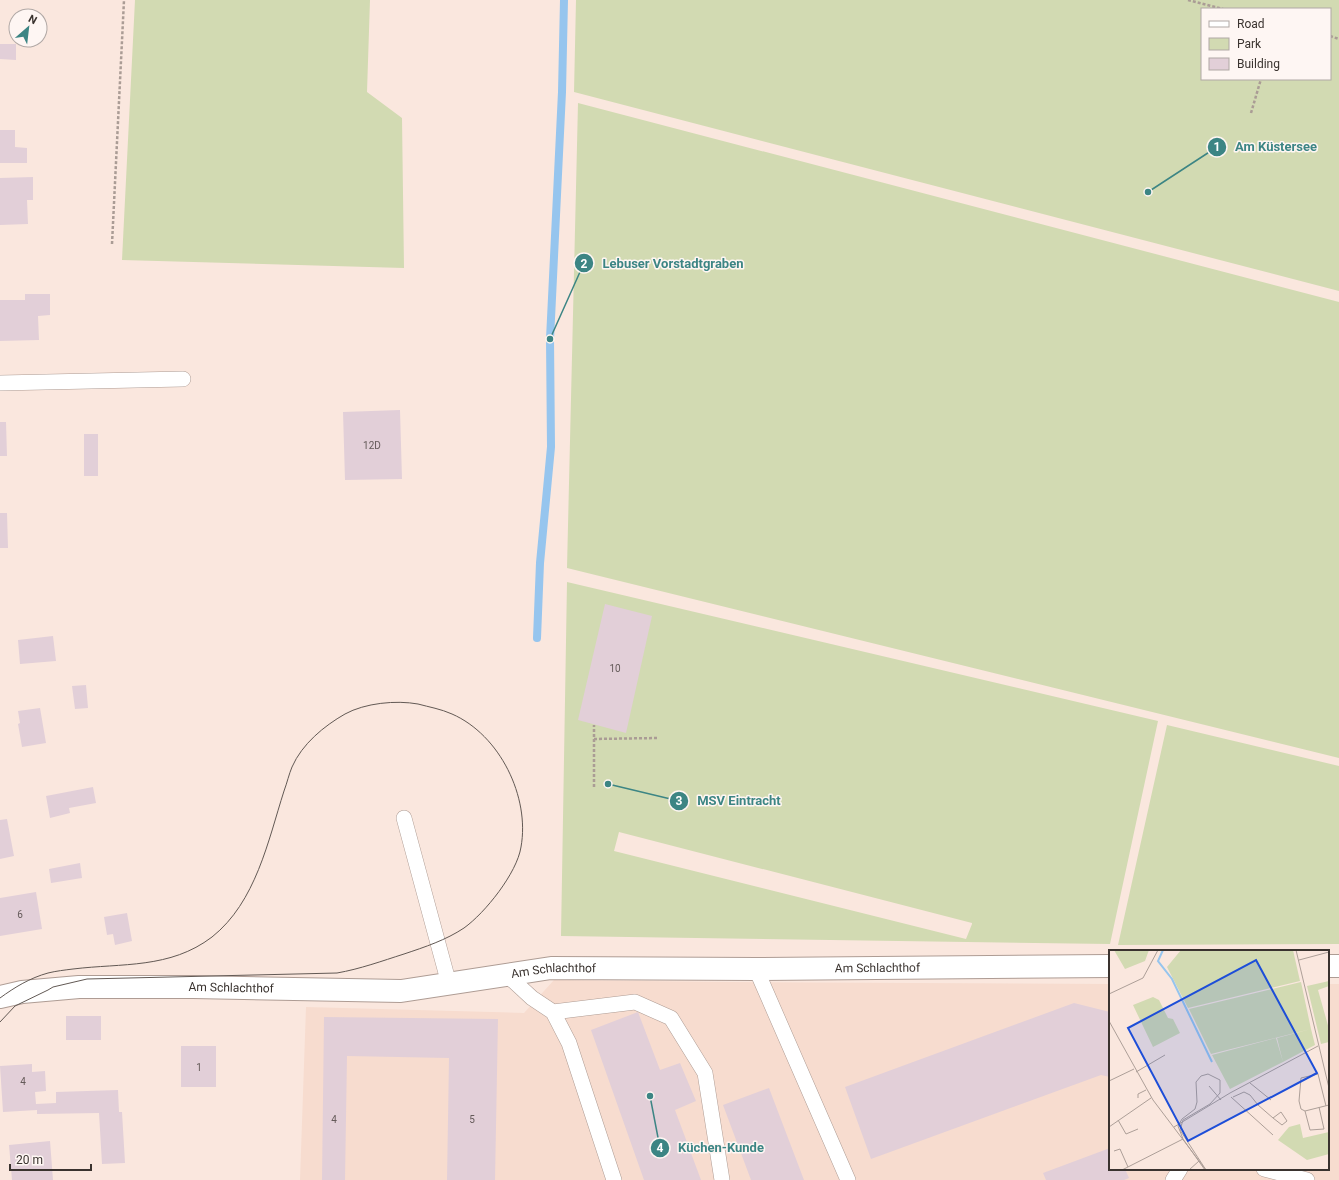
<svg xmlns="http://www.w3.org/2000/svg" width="1339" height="1180" font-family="Roboto,sans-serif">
<rect width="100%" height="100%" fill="#fae7de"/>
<path fill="#f7dccf" d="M554 980 730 982 1110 984V1169H1328V984H1339V1180H300L306 1007 524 1013Z"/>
<path fill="#d2dab2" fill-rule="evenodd" d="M135 0H370L367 92 402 118 404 268 122 260Z
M576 0H1339V291L574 92ZM1202 9H1330V79H1202Z
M578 103 1339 302V758L567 568Z
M567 582 1158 721 1110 944 561 936ZM619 832 972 923V924L966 939 614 851Z
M1167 725 1339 766V944L1118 945Z"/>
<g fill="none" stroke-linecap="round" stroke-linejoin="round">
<path stroke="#96c5ee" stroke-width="8" d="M537 638 540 563 551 447 550 339 562 92 564 0"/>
</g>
<path fill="#e2cfd8" d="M0 44H16V60L0 59Z
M0 130H15V147L27 148V163H0Z
M33 177V200H27L28 224 0 225V178Z
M25 294H50V315L38 316 39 340 0 341V300H25Z
M400 410 402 479 345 480 343 412Z
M0 422H6L7 456H0Z
M84 434H98V476H84Z
M0 513H7L8 548H0Z
M605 604 652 616 626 733 578 720Z
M53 636 56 661 20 664 18 640Z
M86 685 88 708 75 709 72 686Z
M40 708 46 743 22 747 18 724 20 723 18 711Z
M93 787 96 803 69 808 70 813 50 818 46 796Z
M7 819 14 856 0 859V820Z
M80 863 82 878 51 883 49 869Z
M36 892 42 929 0 936V898Z
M127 913 132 941 115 945 113 934 107 935 104 917Z
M1074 1003 1110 1012V1077L1101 1075 871 1159 845 1087Z
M638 1012 660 1070 680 1063 696 1101 675 1110 701 1180H644L591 1030Z
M66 1016H101V1040H66Z
M324 1017 498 1019 495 1180H447L449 1058 347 1056 345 1180H322Z
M181 1046H216V1087H181Z
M32 1064V1072L45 1071 46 1091 35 1092 36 1104 56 1103V1092L118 1090 119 1112H122L125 1163 102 1164 99 1113 37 1114V1110L3 1112 0 1066Z
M769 1088 804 1180H751L723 1105Z
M50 1141 53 1180H12L9 1145Z
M1110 1148V1169H1125L1129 1178 1124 1180H1046L1043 1173Z"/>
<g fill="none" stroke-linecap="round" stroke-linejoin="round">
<g stroke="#ae9c94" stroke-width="16">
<path id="service" d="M0 383 183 379
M404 818 449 984
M756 969 848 1180
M507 975 532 998 553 1012 569 1043 614 1180
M553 1012 635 1002 671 1018 705 1073 722 1180
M1264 1169 1307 1180
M1173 1180 1180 1169"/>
</g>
<g stroke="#ae9c94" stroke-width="24">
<g id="minor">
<path d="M1328 966H1339"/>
<path id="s1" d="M0 997 22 992 79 987H193L401 991 551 968 756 969 1110 966"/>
</g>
</g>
<path stroke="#aa9c95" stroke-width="2.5" stroke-dasharray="3 2" stroke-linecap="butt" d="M1188 0 1223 9
M1330 36 1339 39
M1251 113 1261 79
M112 244 124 0
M594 739 657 738
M594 787V725"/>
<use href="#service" stroke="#fff" stroke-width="15"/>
<use href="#minor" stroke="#fff" stroke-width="22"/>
<path stroke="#625954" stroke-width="1" d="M0 998C15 987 30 978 48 973 56 971 65 970 73 969 122 963 170 969 212 937 256 902 268 841 284 791 287 783 289 774 292 767 302 744 324 726 345 714 365 703 396 700 418 704 429 707 441 709 452 714 500 735 530 797 521 847 517 873 485 913 464 928 446 940 425 947 404 954 382 961 360 969 337 973L87 979 53 987 48 990 15 1006 0 1022"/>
</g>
<g text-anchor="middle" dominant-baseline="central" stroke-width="3" stroke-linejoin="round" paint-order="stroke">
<g font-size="10" fill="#645a59">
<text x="372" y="445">12D</text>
<text x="615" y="668">10</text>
<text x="20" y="914">6</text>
<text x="199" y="1067">1</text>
<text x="23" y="1081">4</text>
<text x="334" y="1119">4</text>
<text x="472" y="1119">5</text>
</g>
<g font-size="12" fill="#3a332f" stroke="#fef6f3">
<text stroke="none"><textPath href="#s1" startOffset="880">Am Schlachthof</textPath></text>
<text stroke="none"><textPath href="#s1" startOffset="556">Am Schlachthof</textPath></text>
<text stroke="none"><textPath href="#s1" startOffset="232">Am Schlachthof</textPath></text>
</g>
</g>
<g transform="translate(1109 950)">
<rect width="220" height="220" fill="#fae7de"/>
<path d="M5 0H40L36 11 16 19ZM72 0H184L191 31 79 58 58 17ZM220 31V36L209 40 220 79V92L212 94 198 36ZM192 32 202 79 102 104 80 59ZM44 47 50 50 59 68 64 69 71 83 44 97 24 55ZM202 79 206 95 174 112 168 88ZM167 88 174 112 121 139 103 105ZM191 174 194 188 220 182V204L198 210 169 190 180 177Z" fill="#d2dab2"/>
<path fill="none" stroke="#96c5ee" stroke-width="2" d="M54 0 49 11 63 29 103 112"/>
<path fill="none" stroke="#ad9f98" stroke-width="1" d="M187 0 220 138M190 10 220 2M0 44 34 28 49 0M0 71 44 150 97 220M27 122 56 105M0 131 25 119M141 133 162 150M100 136 112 150M122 147 164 185M124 147 135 142 141 145 149 155 164 168 173 175 178 171 172 162 164 168M29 148V144L37 140M210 157 215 179 201 180 196 161 220 155M196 161 192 159 190 151 192 128 209 124 217 156M9 170 17 184 29 179M0 177 42 148M65 177 121 143 209 96M5 201 11 199 19 217M13 220 74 189M80 220 90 211M96 220 74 189 69 176 73 169 86 159 88 152 87 132 92 126 99 124 111 130V143L101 154 74 170 71 180 97 220"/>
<path fill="#1d4ed8" fill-opacity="0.15" stroke="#1d4ed8" stroke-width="2" d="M147 10 208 123 79 191 19 78Z"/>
<rect width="220" height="220" fill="none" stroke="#3a332f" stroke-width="2"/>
</g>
<path fill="none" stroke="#3c8584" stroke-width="1.5" d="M1148 192L1217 147M550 339L584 263M608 784L679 801M650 1096L660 1148"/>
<g fill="#3c8584" stroke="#fef6f3" stroke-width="1.5">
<circle cx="1148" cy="192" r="4"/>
<circle cx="550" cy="339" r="4"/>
<circle cx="608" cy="784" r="4"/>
<circle cx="650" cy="1096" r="4"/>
<circle cx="1217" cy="147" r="10"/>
<circle cx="584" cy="263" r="10"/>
<circle cx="679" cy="801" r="10"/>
<circle cx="660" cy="1148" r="10"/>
</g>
<g font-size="12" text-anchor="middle" font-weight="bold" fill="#fff">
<text x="1217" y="151">1</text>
<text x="584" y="268">2</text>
<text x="679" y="805">3</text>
<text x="660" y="1152">4</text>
</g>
<g font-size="13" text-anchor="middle" font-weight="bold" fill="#3c8584" stroke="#fef6f3" stroke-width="3" stroke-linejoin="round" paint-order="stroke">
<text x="1276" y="151">Am Küstersee</text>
<text x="673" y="268">Lebuser Vorstadtgraben</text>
<text x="739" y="805">MSV Eintracht</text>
<text x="721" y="1152">Küchen-Kunde</text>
</g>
<rect x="1201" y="8" width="130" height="72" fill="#fef6f3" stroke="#b0a8a5"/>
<rect x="1209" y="21" width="20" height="6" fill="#ffffff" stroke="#b0a8a5"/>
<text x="1237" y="28" font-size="12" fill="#3a332f">Road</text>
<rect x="1209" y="38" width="20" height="12" fill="#d2dab2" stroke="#b0a8a5"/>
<text x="1237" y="48" font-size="12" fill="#3a332f">Park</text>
<rect x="1209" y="58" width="20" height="12" fill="#e2cfd8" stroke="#b0a8a5"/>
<text x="1237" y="68" font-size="12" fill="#3a332f">Building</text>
<g transform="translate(28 28) rotate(28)"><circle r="19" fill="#fef6f3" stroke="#b0a8a5"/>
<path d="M0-3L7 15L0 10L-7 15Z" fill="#3c8584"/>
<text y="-6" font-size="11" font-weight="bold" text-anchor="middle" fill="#3a332f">N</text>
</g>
<path d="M10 1164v6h81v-6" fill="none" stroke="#3a332f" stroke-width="2"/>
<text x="16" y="1164" font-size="12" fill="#3a332f" stroke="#fef6f3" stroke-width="3" paint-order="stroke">20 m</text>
</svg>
